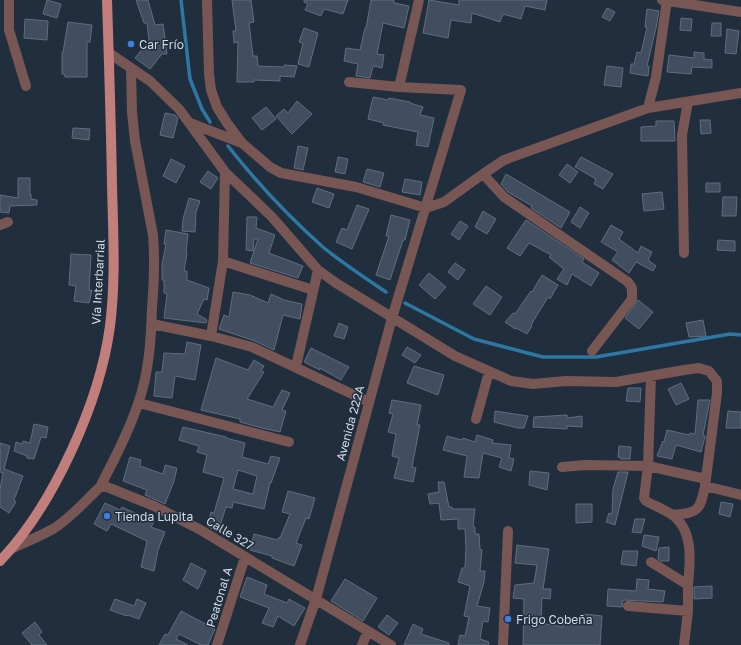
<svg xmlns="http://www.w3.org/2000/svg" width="741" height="645" font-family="'Golos Text',sans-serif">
<rect width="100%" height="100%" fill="#212e3e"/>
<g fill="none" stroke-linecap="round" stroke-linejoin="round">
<path stroke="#2d77a3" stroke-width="3.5" d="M181 0 190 79 202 109 210 122
M228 146C257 183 289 217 324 248 344 264 365 278 386 292
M405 303 474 339 543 357H596L730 334 741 335"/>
</g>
<path fill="#414e60" stroke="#5f6d80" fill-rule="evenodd" d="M47 0 61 4 57 18 43 14Z
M136 0H148L155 25 163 24 167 54H162L150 69 135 58 149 41 147 23H144Z
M232 0H251L254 22 249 23 253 56H257L258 66 284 67V65L297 66 294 77 280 76V81L254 80V82H237L238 42 234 43 233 31H236Z
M304 0H348L343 14 324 9 321 16 305 10 308 4 304 2Z
M371 0H394V3L409 6 404 28 383 23 377 54 384 55 382 68 373 66 370 78 356 76 358 64 344 61 346 48 360 50 365 28H366Z
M429 0 459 5V0H547L545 10 525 6 521 19 503 14 500 22 472 13 471 23 451 20 448 38 423 33Z
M607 8 615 12 610 21 602 17Z
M647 9 659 11 656 28 647 66H649L648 76 630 73 631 64H634L637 52 641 53 647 27H645Z
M681 18 692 19 691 31 680 30Z
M25 19 48 21 47 40 24 38Z
M68 22 92 25 90 42H87V77H65L64 74H62V52H63Z
M712 23H721V36H711Z
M304 28 318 33 309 67 298 64 303 43 299 42Z
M727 29 739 31 736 54 725 53Z
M694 52 704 53V59L712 60V68L692 67 691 74 667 72 669 55 694 58Z
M607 66 623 68 621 87 604 85Z
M373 97 388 100 389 98 410 102V103L423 107 420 115 434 118 428 147 416 145 418 132 383 125 384 123 368 119Z
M297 101 312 114 292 134 276 116 284 109 288 113Z
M266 107 276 119 262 130 252 118Z
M165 113 175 115 178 118 173 138 160 135Z
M700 120H710L711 133 701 134Z
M656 121H674L675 141H641V127L656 126Z
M73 128 90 129 89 140 72 138Z
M298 146 308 148 303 170 294 168Z
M338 157 348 159 345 174 335 172Z
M581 157 613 174 603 189 594 184 596 179 575 167Z
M171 159 185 166 176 183 163 176Z
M567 164 578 172 570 183 559 175Z
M367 169 384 173 380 187 363 182Z
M208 171 218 178 211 189 200 182Z
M506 174 570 212 561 228 531 208 532 206 508 192 501 184Z
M18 178H30V195L31 194V199L37 200V205L10 206 9 213 0 212V195L18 198Z
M405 179 422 182 420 195 402 192Z
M706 183H720V192H706Z
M317 188 334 194 329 208 312 202Z
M662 192 664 209 644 211 642 194Z
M723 197H737L736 216H722Z
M189 198 200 201 196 212 195 232 182 231 183 219Z
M357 205 369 209 352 249 336 242 342 228 347 230Z
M580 207 589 213 580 228 571 222Z
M483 211 496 219 487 234 475 227Z
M391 215 410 220 405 240H403L390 280 376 275 389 236H386Z
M247 217H257L256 228 275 235 269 253 303 266 298 278 250 263 258 239H254L253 251 246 250Z
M526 220 584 259 582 262 599 273 591 286 572 274 567 285 557 279 564 269 549 257 551 255 529 243 520 256 507 248Z
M460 221 468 226 459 240 451 234Z
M611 225 623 232 619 239 638 253 641 246 652 252 648 260 656 266 653 271 636 262 629 273 612 260 618 252 601 242Z
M166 230 188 234 186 253H187L184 271H187V280L209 288 207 300 204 299 197 314 207 320 206 323 164 318 167 294 164 293V280H162V264L166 244H164Z
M718 240 735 241V251L717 250Z
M71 254 91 255 89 290H92L89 303 74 301 76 286 69 285Z
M455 263 465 270 458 280 448 272Z
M429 273 446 287 435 299 419 285Z
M542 275 558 285 550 299 548 297 531 325 532 326 527 334 516 328 515 329 505 322 513 313 515 314 531 291 532 292Z
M486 286 502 297 490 315 473 304Z
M233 292 250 295 268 303 271 294 284 300 302 304 300 319 283 315 274 350 255 341 219 329 224 315 229 317Z
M638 300 653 312 639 329 625 318Z
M703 320 706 336 689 337 686 323Z
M339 323 348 327 344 339 334 336Z
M187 342 201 345 195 380 175 376 172 398 154 396 156 372H162L164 353 185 354Z
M407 347 421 355 415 363 402 355Z
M311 348 349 367 341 380 320 368V370L304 362Z
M216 358 248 370 254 360 264 366 261 371 264 372 247 399 273 407 282 390 290 393 282 410 286 411 280 432 262 428 240 422V419L201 410Z
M414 366 444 375 438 395 407 383Z
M681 383 689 399 676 405 668 389Z
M628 388H641L640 402 626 401Z
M392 400 421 405 417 425H420L412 467 416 468 413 482 394 478 399 458 392 456 396 434 388 432 393 414 389 413Z
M698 400H710L703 435 705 436V437L701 452 676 445 672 459 657 456 663 441 664 442 667 430 689 435 690 433 695 434Z
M495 411 528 416 524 428H518L494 422Z
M728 411 741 412V428H726Z
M567 415V418L582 416V427L567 426V429L533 427 534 417Z
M34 424 48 427 46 438 41 437 34 459 27 458V456L14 451 16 442 22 444 23 441 30 443Z
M183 427 226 437V438L245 443 242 457 268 464 271 456 280 458 271 483H270L264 509 233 502 232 508 226 507 218 532 207 526 211 512 214 513 224 478 203 472 207 455 197 452 199 446 179 440ZM238 470 257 476 253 494 233 489Z
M477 435 493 440 492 443 511 445 509 458 514 459 511 471 499 467 502 458 483 453 479 478 464 477 467 456 443 450 447 436 462 440 463 438 475 442Z
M0 443 10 446 4 469 23 476 14 500 16 502 9 513 0 507V489L3 473 0 472Z
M619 446 631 447 630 459H621V458L618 457Z
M130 457 141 460 140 466 163 474 165 465 177 468 174 481 165 504 145 495 147 490 123 481Z
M530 471 549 473 547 490 529 485Z
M618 472H628L615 525 606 522 609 513 612 514 613 489Z
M438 482H444L449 507H452V509H475L473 526 475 527V534H479L480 549 482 550 480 571H485L484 582 477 606 490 608 488 622 483 621 480 639 489 642 488 645H458L460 635 465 636 469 617 464 616 470 586 458 582 462 568H465L466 548 465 529H458V519L441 520 439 503 430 504 428 494 439 492Z
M288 491 315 498 309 519 306 518 296 543 302 545 294 566 272 558V556L250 550 254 534 278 540 279 537 280 538 290 514 282 512Z
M721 502 733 504 730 517 719 514Z
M105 503 120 510 122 507 154 522 151 527 165 532 158 550 154 571 141 567 147 541 111 524 107 531 94 524Z
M576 504H592V522L576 523Z
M635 519H645L641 533 632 532Z
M644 535 659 537 656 551 642 546Z
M517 545 549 549 543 589H551L550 599 542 598 541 623 563 627 564 621 583 623 584 614 602 616 600 645H523L524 599 513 598 515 585 534 583 537 565 515 563Z
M669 547V561H661L658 559 659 548Z
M623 551H638L636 566 621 564Z
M191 563 206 571 198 589 183 580Z
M247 577 267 585 264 594 287 603 289 599 305 608 294 626 278 616 273 627 262 623 269 608 240 597Z
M345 579 377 598 363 621 331 601Z
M637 579 649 580 648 589 665 591 663 602 623 600 622 607 607 606 608 589 636 591Z
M712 586V598L694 599V587Z
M115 599 134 606 137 599 146 603 139 619 128 615 127 616 110 610Z
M181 611 215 629 208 645H201L179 634 176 639 188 645H159L165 634 168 635Z
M387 615 398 623 389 635 378 627Z
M35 622 42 632 39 635 47 645H32L22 633Z
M413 624 423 629 421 634 449 643V645H404Z"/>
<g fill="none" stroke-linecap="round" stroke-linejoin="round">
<path stroke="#785654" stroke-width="10" d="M9 0V30L26 86
M207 0 209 74 211 90 217 107 227 123 242 143 270 167 281 173 356 187 426 208 444 202 483 174 504 160 648 108 741 93
M662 0 741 12
M109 53 150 81 179 109 225 172 272 217 318 270 336 283 455 356 511 381 533 384 566 381 616 382 684 370 699 368 709 371 717 381V393L705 486 741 495
M399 87 419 0
M648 108 656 77 667 0
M190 123 242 143
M483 174 504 197 628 282 632 288V299L592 351
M0 225 8 222
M684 253 682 135 688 102
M223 261 313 290
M152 324 211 336 252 347 369 402
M211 336 223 261 225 172
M296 366 318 270
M651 376 648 466 644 498 646 501C655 506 666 510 674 516 694 533 690 562 688 585
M139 403 289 442
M476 419 489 372
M562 467 585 465 648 466 706 479
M100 487C114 460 128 433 138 404 149 373 151 340 152 308 154 284 155 259 153 235L135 141 132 112 131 68
M672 515C698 513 700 511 705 486
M13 548C26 542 40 536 53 529 71 518 85 501 100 487H107L154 506 199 529 391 645
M651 562 688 585V611
M628 606 688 611 684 645
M217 645 245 557
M300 645 316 599 392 318 461 90 399 87 349 82
M362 645 368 631
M503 645 508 531"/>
<path stroke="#c17e7a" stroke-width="10" d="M0 561C53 506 100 402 110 326 116 279 113 232 112 184 111 123 109 61 107 0"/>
</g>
<g fill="#3f7fe0" stroke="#212e3e" stroke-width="1.5">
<circle cx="131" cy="44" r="4"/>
<circle cx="107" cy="516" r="4"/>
<circle cx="508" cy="619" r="4"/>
</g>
<g text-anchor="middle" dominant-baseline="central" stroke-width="3" stroke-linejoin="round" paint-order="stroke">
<g font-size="12" fill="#d2dbe6" stroke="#212e3e" text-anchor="start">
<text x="139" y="44">Car Frío</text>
<text x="115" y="516">Tienda Lupita</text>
<text x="516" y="619">Frigo Cobeña</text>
</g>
<g font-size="12" fill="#d2dbe6" stroke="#212e3e">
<text transform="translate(98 282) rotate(-87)">Vía Interbarrial</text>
<text transform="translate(350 423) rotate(-75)">Avenida 222A</text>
<text transform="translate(230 533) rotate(31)">Calle 327</text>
<text transform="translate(219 597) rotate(-73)">Peatonal A</text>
</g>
</g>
</svg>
